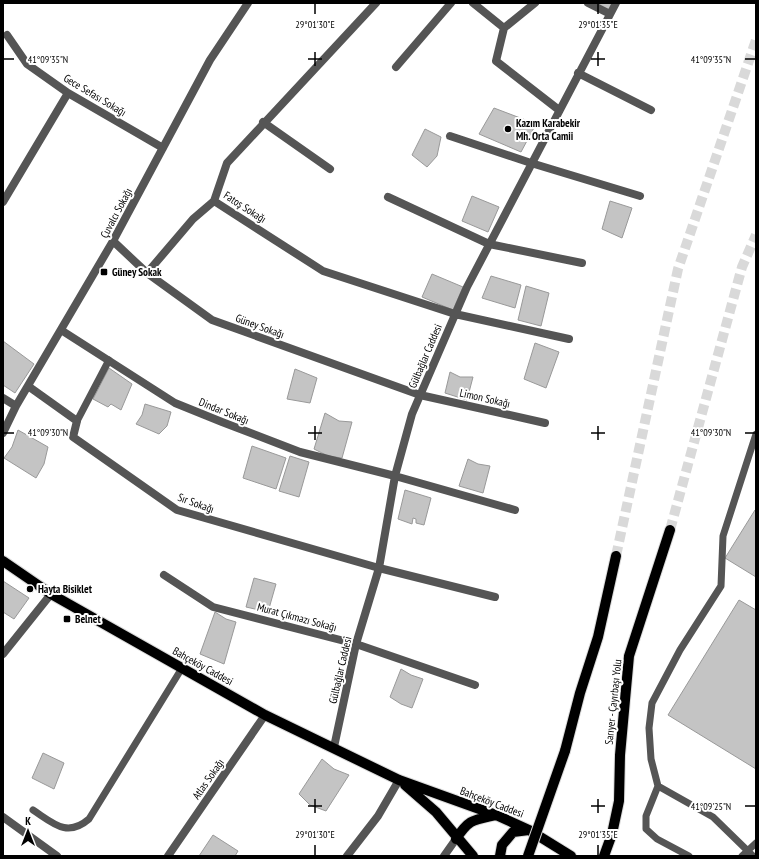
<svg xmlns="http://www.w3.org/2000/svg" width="759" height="859" font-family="'PT Sans Narrow',sans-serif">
<rect width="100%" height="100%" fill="#fff"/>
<path fill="#c4c4c4" stroke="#999" d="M593 3H613L609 12Z
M494 108 536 124 521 152 479 134Z
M425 129 441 137 437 156 427 167 412 155Z
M472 196 499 207 488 232 462 221Z
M610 201 632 208 622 238 602 229Z
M432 274 463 287 453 310 422 297Z
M491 276 521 285 515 308 482 298Z
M526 286 549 293 541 326 518 320Z
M3 341 34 364 15 393 3 385Z
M535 343 559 352 546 388 524 379Z
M109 368 132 384 121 410 111 404 108 407 93 399Z
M295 369 317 378 310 403 287 399Z
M450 372 460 377H473L467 400 445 393Z
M145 404 171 412 167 426 159 434 136 424 142 415Z
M325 413 339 421 352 422 342 458 328 456 314 449Z
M18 430 48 447 44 464 36 478 4 458 12 447Z
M252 446 286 458 276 489 243 478Z
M290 456 309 462 299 497 279 491Z
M468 459 478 464 490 466 483 493 459 486Z
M405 490 431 498 424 525 416 523V519L413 518 412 524 398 519Z
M755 510H756V577L725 558Z
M254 578 276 584 268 612 246 607Z
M3 581 29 598 14 619 3 612Z
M739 600 756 610V769L668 715Z
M215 612 226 619 236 622 224 664 200 654Z
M401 669 411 675 423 679 412 708 401 704 390 697Z
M43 753 64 763 54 789 32 778Z
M322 759 334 769 349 775 326 811 310 805 299 794Z
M213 835 238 851 235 856H199Z"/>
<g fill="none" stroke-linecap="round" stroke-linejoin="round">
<path stroke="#d9d9d9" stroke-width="10" stroke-dasharray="10 5" stroke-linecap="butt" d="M670 530 742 267 756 235
M616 556 678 269 756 40"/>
<g stroke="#dbdbdb" stroke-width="12">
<path id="primary" d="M3 561 51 594 265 715 399 780 496 815 529 830 571 856
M565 751 580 693 598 637 616 556
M405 785 436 812 473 856
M456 839C469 819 473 820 496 815
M500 856 502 845 513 832 529 830
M604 856 612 834 619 801 620 755 629 656 670 530"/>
</g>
<path stroke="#555" stroke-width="7" d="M77 421 109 360
M658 786 646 816V829L657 839 689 856
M33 810C53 823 67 838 89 819L182 668
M742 856 756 843
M753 856 713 817 658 786 651 759 649 728 652 703 680 650 721 586 723 536 756 434"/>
<path stroke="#555" stroke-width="8" d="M376 3 227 163 214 201 323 271 455 314 569 339
M473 3 504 28
M588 3 610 14
M504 28 496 61 559 110
M504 28 535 3
M7 35 27 64 68 93 163 148
M396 67 451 3
M578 73 651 110
M263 122 330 169
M450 136 531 163 640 196
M388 197 489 244 582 263
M3 202 68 93
M113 241 147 273 212 320 420 395 545 423
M147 273 193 219 214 201
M61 330 175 403 222 422 300 452 395 476 515 510
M28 386 77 421 73 437 177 510 379 568 495 597
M3 398 16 406
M3 433 16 406 113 241 210 60 248 3
M164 575 213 607 356 644 475 685
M3 654 51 594
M334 747 356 644 379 568 395 476 412 414 467 287 616 3
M3 817 57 856
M168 856 265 715
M347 856 378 816 399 780
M444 856 456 839"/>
<use href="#primary" stroke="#000" stroke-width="10"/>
<g stroke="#dbdbdb" stroke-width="12" stroke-linecap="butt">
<path id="primary-bridge" d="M528 856 565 751"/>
</g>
<use href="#primary-bridge" stroke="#000" stroke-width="10"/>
</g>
<path fill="none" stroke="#000" stroke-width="1.5" d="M315 4V14M598 4V14M315 52V66M598 52V66M4 59H14M308 59H322M591 59H605M745 59H755M315 426V440M598 426V440M4 433H14M308 433H322M591 433H605M745 433H755M315 799V813M598 799V813M308 806H322M591 806H605M745 806H755M315 845V855M598 845V855"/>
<g fill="#000" stroke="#fff" stroke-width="1.5">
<circle cx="508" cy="129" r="4"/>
<rect x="100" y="268" width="8" height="8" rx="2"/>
<circle cx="30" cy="589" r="4"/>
<rect x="63" y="615" width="8" height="8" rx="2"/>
</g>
<g text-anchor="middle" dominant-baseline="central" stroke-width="4" stroke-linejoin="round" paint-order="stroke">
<g font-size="11" fill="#000" stroke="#fff">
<text transform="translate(95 95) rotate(31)">Gece Sefası Sokağı</text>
<text transform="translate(245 207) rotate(33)">Fatoş Sokağı</text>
<text transform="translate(116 213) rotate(-62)">Çuvalcı Sokağı</text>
<text transform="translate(260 326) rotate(20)">Güney Sokağı</text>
<text transform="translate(425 356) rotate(-67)">Gülbağlar Caddesi</text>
<text transform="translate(485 398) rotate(13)">Limon Sokağı</text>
<text transform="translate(224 411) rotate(22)">Dindar Sokağı</text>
<text transform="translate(196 503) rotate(20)">Sır Sokağı</text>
<text transform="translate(297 617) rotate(15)">Murat Çıkmazı Sokağı</text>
<text transform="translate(203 666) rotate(29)">Bahçeköy Caddesi</text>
<text transform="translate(340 670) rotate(-77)">Gülbağlar Caddesi</text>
<text transform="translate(613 702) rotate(-84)">Sarıyer - Çayırbaşı Yolu</text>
<text transform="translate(208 779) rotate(-55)">Atlas Sokağı</text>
<text transform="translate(492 802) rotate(21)">Bahçeköy Caddesi</text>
</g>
<g font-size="11" font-weight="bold" fill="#000" stroke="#fff" text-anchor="start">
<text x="516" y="123">Kazım Karabekir<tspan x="516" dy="13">Mh. Orta Camii</tspan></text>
<text x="112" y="272">Güney Sokak</text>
<text x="38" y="589">Hayta Bisiklet</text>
<text x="75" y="619">Belnet</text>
</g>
</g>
<g font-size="10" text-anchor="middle" fill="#000" stroke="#fff" stroke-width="4" stroke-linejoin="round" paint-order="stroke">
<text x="315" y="28">29°01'30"E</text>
<text x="598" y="28">29°01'35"E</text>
<text x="48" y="63">41°09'35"N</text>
<text x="711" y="63">41°09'35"N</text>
<text x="48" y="436">41°09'30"N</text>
<text x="711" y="436">41°09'30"N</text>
<text x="711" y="810">41°09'25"N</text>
<text x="315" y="838">29°01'30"E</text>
<text x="598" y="838">29°01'35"E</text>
</g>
<rect width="759" height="859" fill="none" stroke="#000000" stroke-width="8"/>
<g transform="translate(28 831)" stroke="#ffffff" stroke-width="3" paint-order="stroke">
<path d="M0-3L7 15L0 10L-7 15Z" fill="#000000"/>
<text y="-6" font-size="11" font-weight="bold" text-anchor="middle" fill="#000000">K</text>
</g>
</svg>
